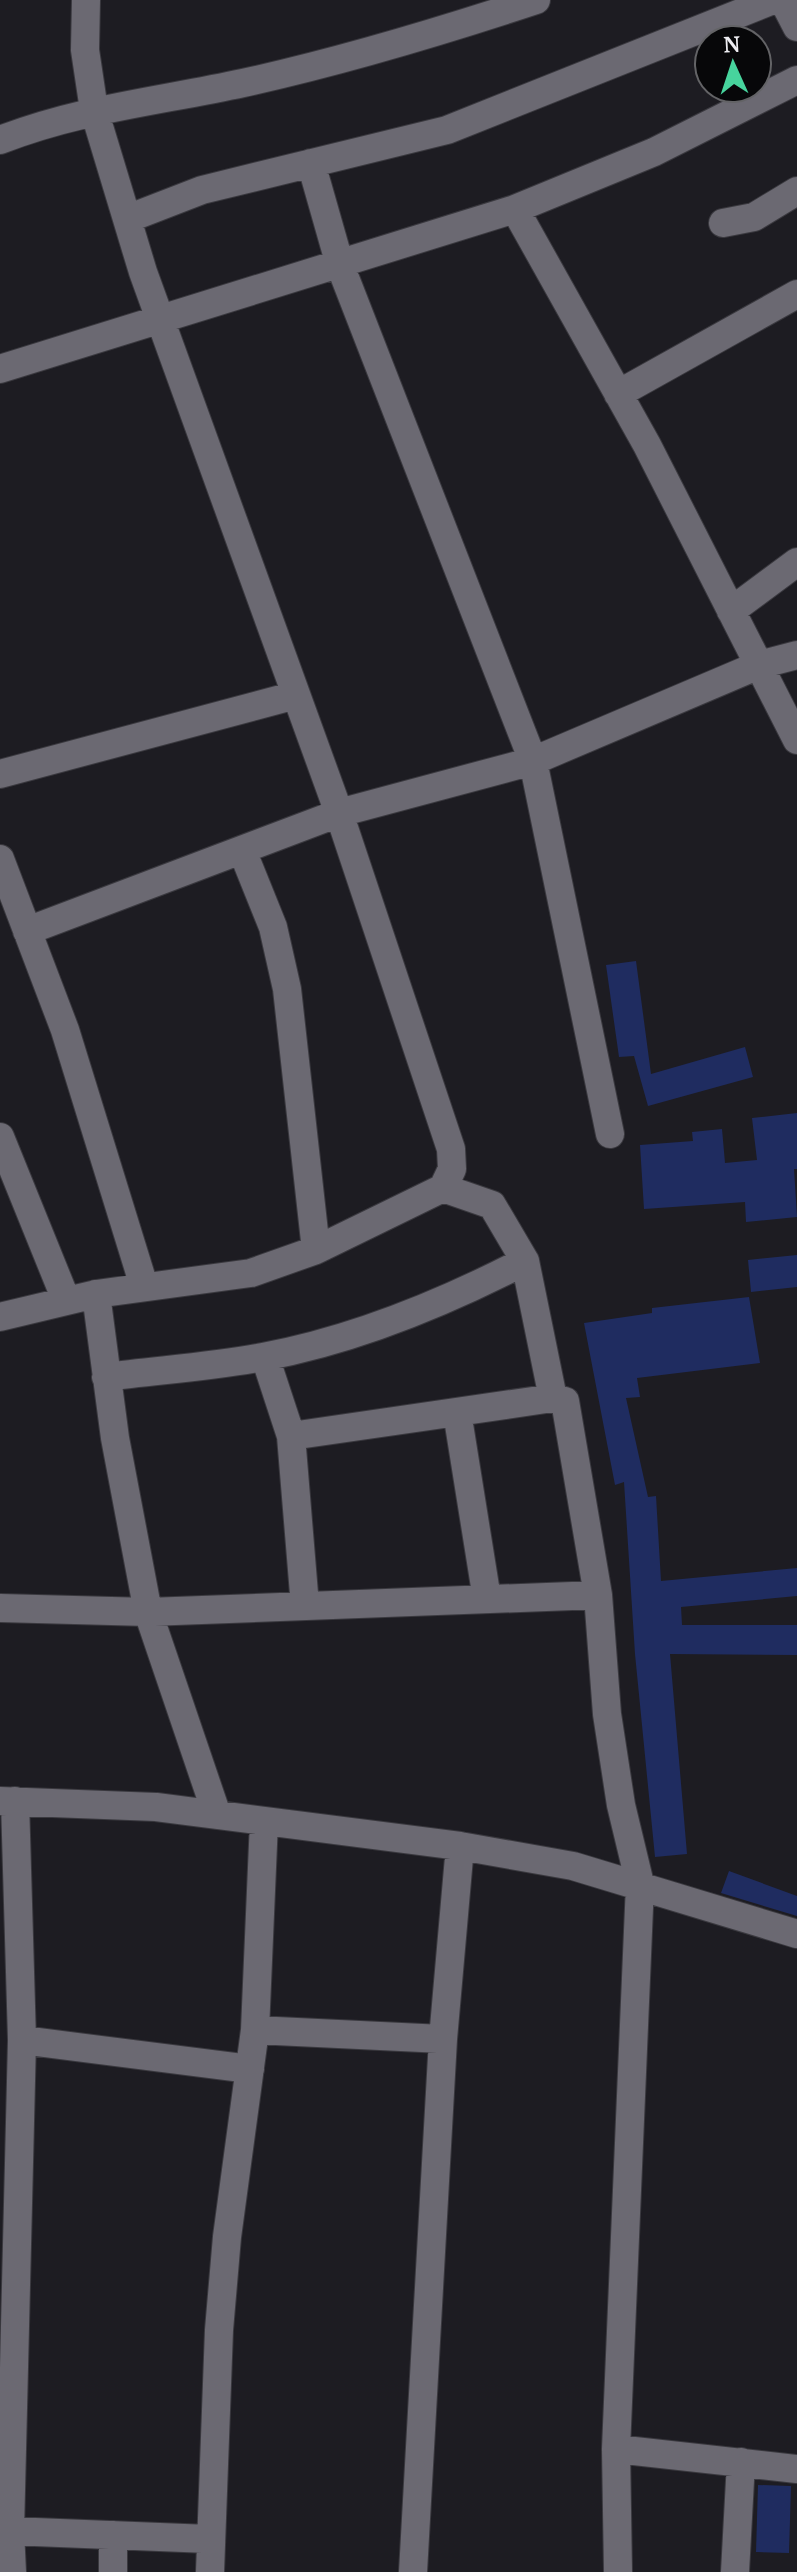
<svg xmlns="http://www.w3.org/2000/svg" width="797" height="2572" font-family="'PT Serif',serif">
<rect width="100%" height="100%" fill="#1d1c22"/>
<path fill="#1f2c60" d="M636 961 651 1074 745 1047 753 1077 648 1106 634 1056 619 1057 606 965Z
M797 1113V1169H794L797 1217 746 1222 745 1202 644 1209 640 1145 693 1141 692 1132 722 1129 725 1163 757 1160 752 1118Z
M797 1255V1287L751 1292 748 1260Z
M749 1297 760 1363 637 1378 640 1397 626 1398 648 1497 656 1496 661 1581 797 1568V1596L681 1607 682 1625H797V1655L670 1654 687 1854 655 1857 635 1654 624 1482 615 1485 584 1323 652 1313V1308Z
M729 1871 797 1896V1916L721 1893Z
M758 2485 791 2486 789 2553 756 2552Z"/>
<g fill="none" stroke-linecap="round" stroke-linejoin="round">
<g stroke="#3a393f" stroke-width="30">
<path id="minor" d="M783 0 797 27
M797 80 654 152 515 209 647 445 797 740
M0 140C79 109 160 101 243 83 343 61 439 32 536 0
M311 163 340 265 533 761 610 1134
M127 219 202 190 447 130 773 0
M723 223 754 217 797 191
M0 369 515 209
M618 394 797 294
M731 611 797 562
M0 774 296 695
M242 850 273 927 287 989 316 1250
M0 859 65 1030 144 1286
M27 931 339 813 533 761 759 665 797 655
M0 1137 66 1300
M443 1188 492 1205 525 1261 553 1398
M0 1317 96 1294 251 1273 316 1250 443 1188 452 1169 451 1149 339 813 143 272 94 110 85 50 86 0
M265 1357 291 1436 305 1606
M106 1377C158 1370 212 1367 263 1357 354 1340 444 1303 525 1261
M457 1412 487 1599
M291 1436 553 1398 565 1401 598 1595 607 1714 621 1805 640 1884 616 2449 797 2469
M0 1608 148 1612 115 1438 96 1294
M0 1801 156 1807 460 1846 573 1866 797 1934
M15 1801 22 2040 10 2531 209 2539
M217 1815 148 1612 598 1595
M255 2030 443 2039
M22 2040 250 2069
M616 2449 618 2572
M0 2530 10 2531 12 2572
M113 2535V2572
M210 2572 219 2330 227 2237 255 2030 264 1821
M413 2572 443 2039 460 1846
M735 2572 741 2462"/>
</g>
<use href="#minor" stroke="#6b6972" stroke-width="28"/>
</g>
<g transform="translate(733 64) rotate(357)"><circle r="38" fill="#070709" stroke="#636366" stroke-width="2"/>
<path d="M0-6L14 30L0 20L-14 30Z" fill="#47d49d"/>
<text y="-12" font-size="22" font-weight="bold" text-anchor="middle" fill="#eeedf2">N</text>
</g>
</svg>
